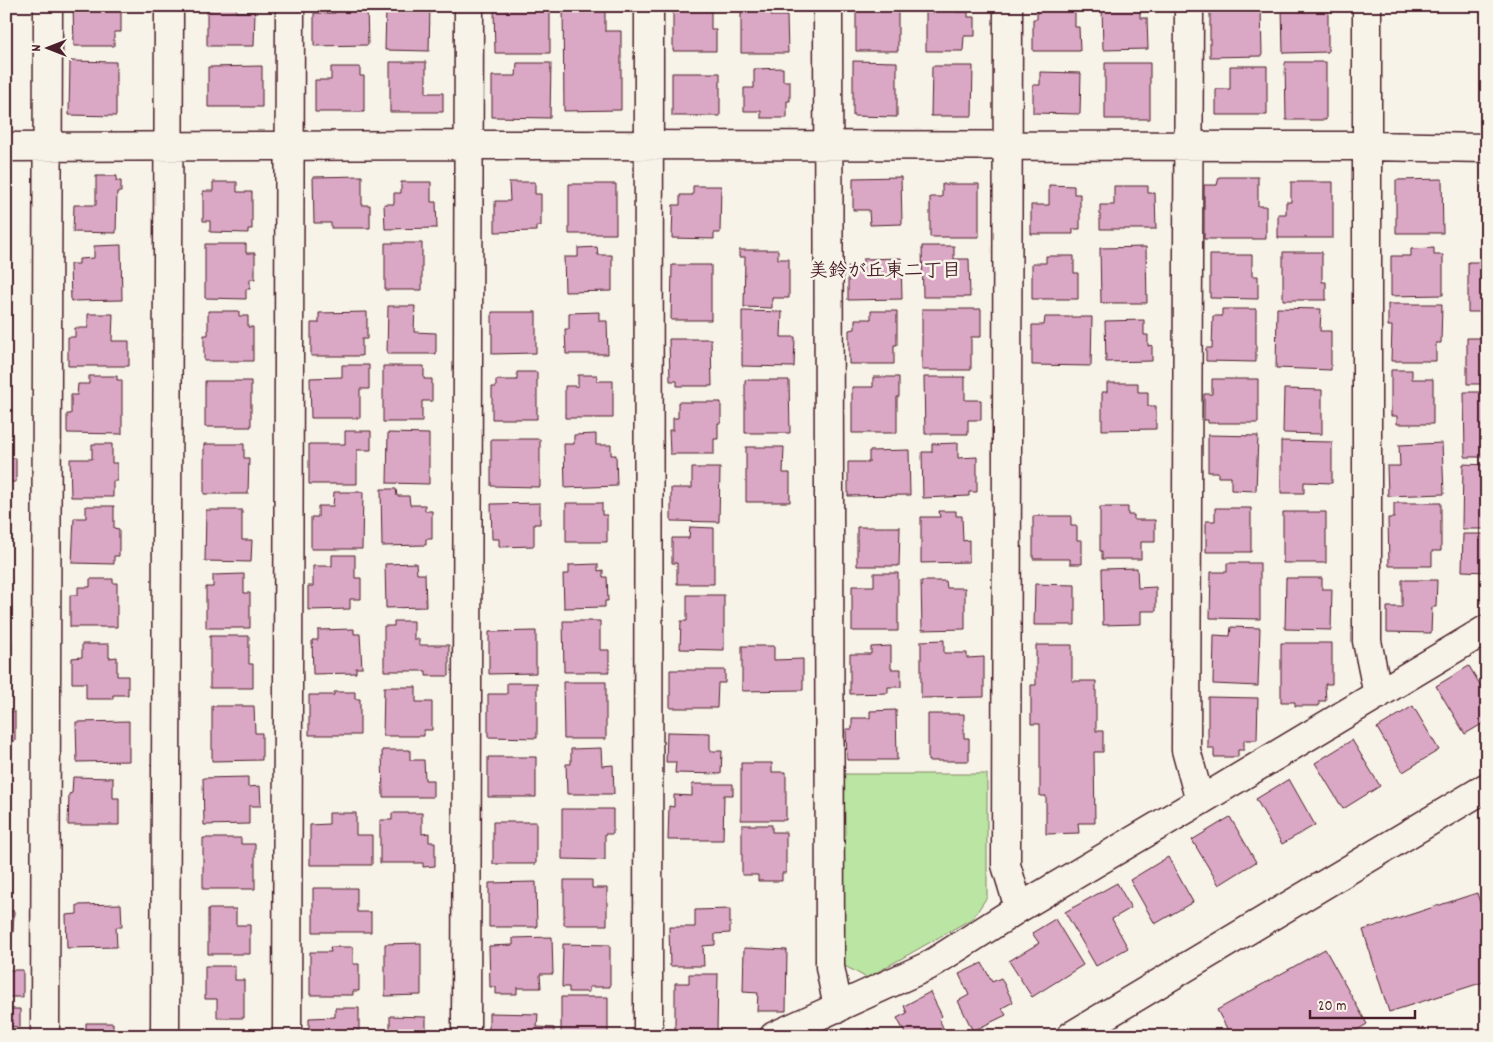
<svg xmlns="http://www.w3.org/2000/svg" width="1493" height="1042" font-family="Dekko,'Klee One',sans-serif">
<rect width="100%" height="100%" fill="#f7f3e8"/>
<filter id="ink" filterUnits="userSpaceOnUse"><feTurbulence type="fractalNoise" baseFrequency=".02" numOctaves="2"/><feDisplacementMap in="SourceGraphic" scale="10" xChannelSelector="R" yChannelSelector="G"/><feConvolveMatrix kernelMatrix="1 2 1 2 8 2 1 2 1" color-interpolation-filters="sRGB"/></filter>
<g filter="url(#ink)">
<path fill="#bae5a2" stroke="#828266" d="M843 774H987V897L973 918 867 978 843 965Z"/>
<path fill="#daa7c4" stroke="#4a1f2b" d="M73 6H121V32H114V46H74Z
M212 6H236V12H255L254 46H207V10H212Z
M335 6H367L368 45 314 46V13H335Z
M386 6H430L429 51 385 50Z
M563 6H605V31H621V110L564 111Z
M741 6H771V16H787L788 53H741Z
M1102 6H1140V18H1147L1148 49 1103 50Z
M1229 6H1261L1262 56 1210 57V8H1229Z
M1282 6H1319V10H1328V52L1283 53Z
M926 7H956V12H968V17H975V36H964L963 51H926Z
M550 8V53H495L494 9Z
M673 8H711V30H716V51H673Z
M856 8H898V51H856Z
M1037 10H1075V27H1079L1080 51H1033V19H1037Z
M70 61 116 62V116L69 115Z
M853 61 897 62V117L853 116Z
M390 62H426V93H443V112H390Z
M1285 62H1326V120H1286Z
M517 63H551L550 118 492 117V76H516Z
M1105 63H1150V119H1105Z
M262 66V107H208V67Z
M932 66H973L972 116H931Z
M1230 66H1267V115H1216V89H1230Z
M331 67H360V76H364V112H315V80H331Z
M783 68V81H790V101H787V118H761V111H744V88H754V69Z
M1040 72 1081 73 1080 114 1033 113V85H1040Z
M672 73H720V116H672Z
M6 78H12L10 118H6Z
M6 173H10V228H6Z
M96 176H117L116 181H121V192H117L116 233 73 232 74 205H96Z
M362 176V205H370V228H331V223H314L313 177Z
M901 177 902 224 870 225 869 210H853V178Z
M1219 177H1258V206H1266V239H1204V185H1217Z
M1442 179 1443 233H1396V180Z
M213 182H237V192H252V229H248V233L210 232V221H203V191H213Z
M401 182H431V202H436L437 228 385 229 384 204H394V193H401Z
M509 182H535V194H541V226H536V231L495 232V201H510Z
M1291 182H1333V238H1278V214H1286V202H1291Z
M569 184H616V234H569Z
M942 184H979V237H930V197H942Z
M1049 185 1074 186V194H1080V229H1073V234H1031V205H1049Z
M693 186H721L720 233H714V239L672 238 673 205H680V195H693Z
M1114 186H1148V193H1155L1156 229H1100V205H1114Z
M385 243H422V290H385Z
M205 244H246V253H255V279H250V289H246V299L205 298Z
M121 245 122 300 71 301 70 264H79V259L94 258V246Z
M922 246H954V259H969L970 297H923Z
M597 247 598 255H612V291L565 292 564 257H578V248Z
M1146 247 1147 303H1101L1100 248Z
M1434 248V255H1443V295L1391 296V256H1411V249Z
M739 250H778V259H789V298H772V308L744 307 745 257H739Z
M1283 252H1322V282H1326V300H1283Z
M1210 255H1252V276H1258V299L1210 298Z
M1046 256H1074V273H1078V299H1032V263H1046Z
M901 258 902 299 848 300V267H863V259Z
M1468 262H1487V312H1468Z
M672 265H711V320H671Z
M1388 304H1442L1441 343H1436V361H1391L1392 326H1388Z
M388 306H415L414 332 436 333V354H387Z
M1277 308 1321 309 1320 331H1331V370L1276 368Z
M922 309H981V337H971V370H922Z
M1222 309H1256V362L1206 361V348H1212L1213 316H1222Z
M208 311H239V316H248V327H253V361H204V335H208Z
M742 311 782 312 781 337H795L794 367 742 366Z
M871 311H897V345H894V364H849V330L855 329V319H871Z
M367 312V339H362V356H311V323H319V313Z
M492 312H536V353L492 354Z
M599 312V321H607L608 354H566L565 329H569V313Z
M88 314H113L112 341H129V366H68V337H75V328H88Z
M1045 317H1092L1091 366 1032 365V325H1044Z
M1144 320V335H1148V346L1152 345V361L1106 362 1105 321Z
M1467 338H1487V384H1467Z
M669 339H711L712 386H677V381H670Z
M342 365H369V389H360V418H311L310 378 342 377Z
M383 366H424V379H432V401H422V422H383Z
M1391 370H1412V379H1433V424H1397V416H1391Z
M517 372H537V419H492V387H496V380H517Z
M578 375H597V381H613V418H565V386H578Z
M89 376H117V380H122V434L67 433V414H71V395H77L78 384H89Z
M873 377H899V397H897V433H852V387H873Z
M924 377H965V400H981V420H968V434H925Z
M1212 379H1258V423H1208V420H1204V394H1212Z
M745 380H789L790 433H745Z
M205 381H251V427H205Z
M1107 383H1138V392H1148V406H1156V429L1102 430V392H1107Z
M1284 389 1322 390V434L1283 433Z
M1464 392H1487V457H1465Z
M6 401H10V420H6Z
M678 402H721V423H718V439H714V454H670L669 430H673V418H678Z
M345 431H371V450H357V484H309V444H345Z
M388 433 429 434V484L387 483Z
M596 434V445H611V455H616L617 486 565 488 564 444H574V435Z
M1208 435 1258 436 1256 491 1231 490V477H1218V472H1208Z
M491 439H540V487L491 486Z
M6 440H9V458H16V482H6Z
M1281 441 1332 442V483L1304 482V493H1281Z
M958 443V458L977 457V492H969V496L923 498 922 452H932V444Z
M1442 443 1444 494 1388 496 1387 466H1400L1399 445Z
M92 444H112V463H117V481H113V497H71L70 459H92Z
M204 444H244V458H249L248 494H204Z
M746 447H784L783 473H790V502H746Z
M909 450 910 495 848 496V462H869V451Z
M1463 464 1487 465V529H1462Z
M692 468H720L719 522 671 521V488H692Z
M381 489H396L397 496H409L410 505H425V511H432V539H426V545L382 546Z
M334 492H363L362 549H311V517H318V506H333Z
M540 503V524H534V546L499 547V539H492L491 504Z
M566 503H602V515H607V542H566Z
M1394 503H1441V551H1432V566H1389L1388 518H1394Z
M86 506H114V528L119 529V556H114V564L72 563 74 518H86Z
M1100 507H1128V515H1134V520H1155V542H1141V559H1102V551H1100Z
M1215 508H1251V552H1206V521H1215Z
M206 510H242V540H252L251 562 205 561Z
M939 511H956V516H962L963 541 969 540V562L921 563V517H940Z
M1283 512H1326V563H1283Z
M1033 516H1071V526H1077V540H1082V564H1070V559H1033Z
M690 527 714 528V584H677V563H672V538H689Z
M857 527H900L899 566H857Z
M1463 534H1487V572L1462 571Z
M332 555H355V578H361V599H350V609L308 610V586H313V566H332Z
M416 563 417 574H425L426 607 386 608 385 564Z
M1227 563H1260V619L1210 618 1211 572H1227Z
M598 564V571L603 570V577H607L608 601H605V607L564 608 563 574H569V565Z
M1137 568 1138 588 1156 587V611H1141V624L1103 625 1102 569Z
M874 573H898V631H852V586H874Z
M244 574V593H250V628H206V587H213V575Z
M1286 578H1322V589H1332L1331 630 1285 629Z
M90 579H113V583H117V627H70V595H78V587H90Z
M1402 580H1437L1436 607H1432L1431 633 1387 632V607H1402Z
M921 581H946L947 588H965V629L922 630Z
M1035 584 1075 585V625H1034Z
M687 595H724V650L680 649 681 621H687Z
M394 621H414V639H419V645H449V676H426V671H384V626H394Z
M563 621H600V650H609V672H564Z
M1231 627 1260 628 1258 686 1213 684 1214 635 1230 636Z
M354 629V634H360L362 668H356V673L313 674 312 640H318V630Z
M536 631V673L489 674V632Z
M210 636H249V664H253V688H210Z
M6 640H12V661H6Z
M944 640V653H967V658L984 657V697L921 698V641Z
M1281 643H1332V684H1325L1326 701H1319V706H1295V702H1281Z
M82 644H109V658L117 657V676H128V695H113V699H86V683H72V658L82 657Z
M1036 645H1072V681H1096V731H1103V752H1094L1095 823H1078L1079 833 1046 834V796H1040V724H1031V685H1036Z
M742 646H774V660L803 659V690L742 691Z
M891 646V669H901V687H888V693L850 694V654H871V647Z
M1469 666 1487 696V721L1465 734 1436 686Z
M670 670H725V683H718L717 708H670Z
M563 682H606V739H564Z
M507 683H537V738L488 737V694H507Z
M384 687H416V702H432V730H424V736H383Z
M334 692H355V699H360V735H309V695H334Z
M1208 697 1258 698 1257 740H1244V750H1238V757H1214V748H1208Z
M212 706H254L255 733H262V760L212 761Z
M1413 706 1439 750 1403 772 1377 728Z
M896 710 897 760H847L846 729H852V718H870V711Z
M6 712H15V741H6Z
M928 714H964V738H969V761H928Z
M129 721V761L77 762 76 722Z
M667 732 710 733V751H722L721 774 675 773 676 762H666Z
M1352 740 1380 786 1343 809 1315 763Z
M601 748 602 766 613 765 614 794H567L566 764H571V749Z
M382 750H410V760H424L425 780H433V797H383Z
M488 757H536V797H488Z
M741 763H772V772H786V820H741Z
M6 771H10V795H6Z
M73 777 113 778V798H119V825H68L69 794 72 793Z
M248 777V787L260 786 261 806H249V824L204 825 203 778Z
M1289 779 1315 825 1282 844 1256 799Z
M692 784H733V795H724L723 840H668L669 806 674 807V795L692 796Z
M562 809H613V834H605V860L562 859Z
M329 813H356V835H372V865H310V825L329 824Z
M392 813H422V834L429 833V842H435V866L423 867V863H380V820H392Z
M1230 817 1256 862 1219 885 1192 840Z
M493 822H536V864H493Z
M742 825H772V832H786V873H782V881H758V875H742Z
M203 838H241V844H255V889H203Z
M1168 857 1193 902 1155 924 1130 880Z
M564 880H592V888H607V925H564Z
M536 882 537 927H489V883Z
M1117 883 1131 908 1112 919 1128 948 1096 966 1065 912Z
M313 888H357V912H371V932H313Z
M1477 893 1487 924V981L1389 1012 1363 930Z
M121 904 122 927H116L117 947 67 948 66 915 77 914V905Z
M208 909H236V925H250V954H208Z
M730 909V933L715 934V945L703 946 704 966H670L669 927H695V910Z
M6 910 14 911 13 933H6Z
M1055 919 1083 965 1032 997 1009 961 1039 943 1032 933Z
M552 937 553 974H540L541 988H517V994H496V987H490L489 946 513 945V938Z
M421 943V995L385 996V944Z
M563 944 610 945V987H589V992H569V987H562Z
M330 947H353V964H359V991H353V995H310V952H331Z
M744 948 787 950 786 1011H757L758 993 743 992Z
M1325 949 1367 1024 1347 1036H1231L1217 1010Z
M982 963 992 982 1001 978 1013 1002 1002 1008 1006 1015 973 1031 958 1001 969 995 959 974Z
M6 966V970H23V997H6Z
M205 966H235V980H244V1018H217V999H205Z
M689 974H718L717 1033 675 1032V983H689Z
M930 992 942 1016 939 1019 947 1036H898L905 1033 897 1018 907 1013 904 1006Z
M561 997H608V1036H561Z
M335 1008H359V1031H356V1036H309V1018L335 1017Z
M6 1009H20V1027L6 1026V1036Z
M489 1013 538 1014 537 1027 554 1028V1036H489Z
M390 1016 426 1017V1033H440V1036H390Z
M86 1023H113V1036H67V1034H86Z
M869 1028 872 1036H849Z
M249 1032V1036H215V1033Z"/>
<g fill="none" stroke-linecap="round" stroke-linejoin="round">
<g stroke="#4a1f2b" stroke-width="31">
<path id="minor" d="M828 6 830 967 838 1008
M1008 6 1006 865 1019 908
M1189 6 1186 750 1200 801
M1367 6V641L1378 695
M6 147 469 145 1367 146 1487 148
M45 1036 48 6
M165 1036 169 6
M287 1036 290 6
M466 1036 469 6
M648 1036 649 6
M774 1036 928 966 1019 908 1200 801 1487 629
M1071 1036 1487 787"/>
</g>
<use href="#minor" stroke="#f7f3e8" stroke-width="28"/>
</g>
</g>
<g text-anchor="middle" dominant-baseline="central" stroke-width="5" stroke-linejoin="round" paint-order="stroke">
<g font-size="19" font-weight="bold" fill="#4a1f2b" stroke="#f7f3e8">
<text x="885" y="272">美鈴が丘東二丁目</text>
</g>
</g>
<rect width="1493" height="1042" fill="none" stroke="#f7f3e8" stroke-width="25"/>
<rect x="12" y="12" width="1468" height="1017" fill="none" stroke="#4a1f2b" stroke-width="2" filter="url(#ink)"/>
<g transform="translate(48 48) rotate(270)" stroke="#f7f3e8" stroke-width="4" paint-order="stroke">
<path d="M0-4L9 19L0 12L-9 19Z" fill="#4a1f2b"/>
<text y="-8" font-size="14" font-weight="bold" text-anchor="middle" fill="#4a1f2b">N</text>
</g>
<path d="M1310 1010v8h105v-8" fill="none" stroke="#4a1f2b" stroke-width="2.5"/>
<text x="1318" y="1010" font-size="15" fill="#4a1f2b" stroke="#f7f3e8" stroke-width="4" paint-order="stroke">20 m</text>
</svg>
